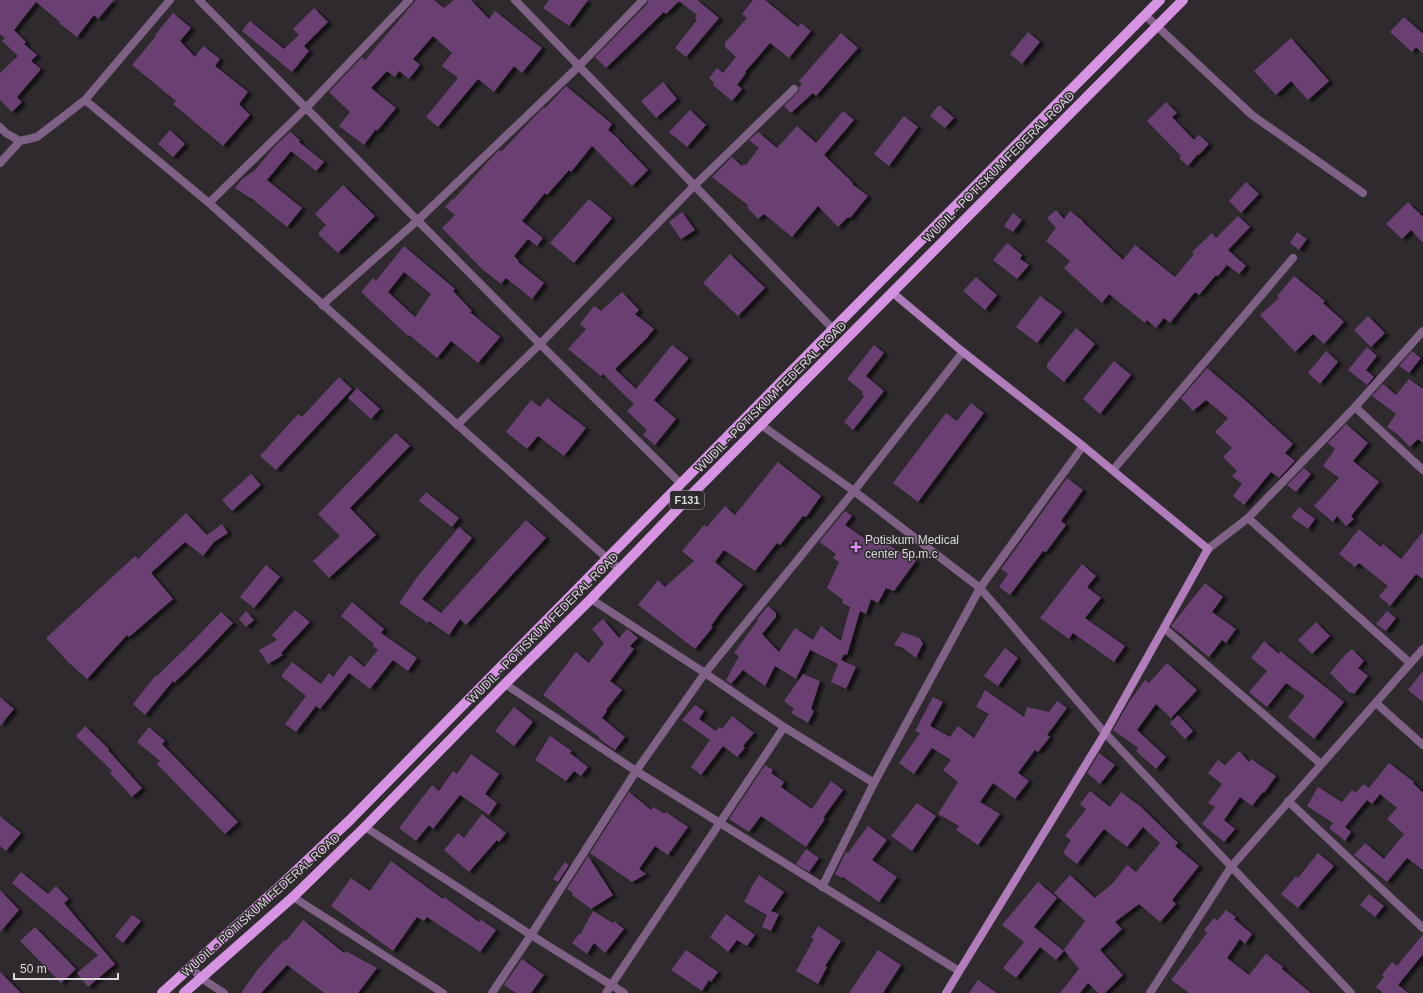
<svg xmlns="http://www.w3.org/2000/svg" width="1423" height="993" font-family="Arial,sans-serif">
<defs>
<filter id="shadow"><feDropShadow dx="4.5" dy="2.5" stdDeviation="1" flood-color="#0009"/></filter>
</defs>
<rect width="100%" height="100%" fill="#2e2a2e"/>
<path fill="#694071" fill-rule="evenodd" filter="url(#shadow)" d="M0 0H114L98 19 94 15 77 37 59 23 60 22 36 2 14 30 26 42 24 44 37 55 31 61 41 69 17 97 22 102 12 112 0 100V73L18 56 2 41 5 38 0 34Z
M416 0H434L444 8 454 0H471L489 19 495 11 542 48 522 73 514 66 494 92 478 79 438 127 426 117 458 78 442 66 452 53 433 36 413 59 420 65 409 79 399 71 395 77 387 71 371 88 396 108 377 131 376 129 364 145 339 126 350 112 329 92 362 57 365 60Z
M549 0H588L569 26 543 8Z
M648 0H697L719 18 686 57 675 48 697 20 695 18 697 15 679 1 666 14 664 12 606 68 595 57 647 4Z
M753 0H765L798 27 801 23 811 31 789 58 770 43 745 72 746 73 737 85 742 89 732 101 713 85 714 83 709 78 717 68 723 73 736 57 725 47V43L747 18 742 14Z
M314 8 328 22 304 46 309 51 292 72 242 31 250 21 284 49 299 35 293 29Z
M173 13 191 28 180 41 195 57 203 46 220 59 215 66 248 92 239 104 250 115 223 146 173 104 176 101 132 65 156 36 155 35Z
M1404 17 1423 34V54L1416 47 1412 52 1390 32Z
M1028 32 1040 42 1022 64 1010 54Z
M841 33 858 48 816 96 813 93 791 113 784 106 799 91V87L802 84 799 81Z
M1291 38 1329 81 1308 100 1291 81 1276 95 1254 71Z
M663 82 677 99 656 118 641 101Z
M566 86 612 124 608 130 619 139V140L648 170 632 186 592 146 571 172 569 170 547 195 545 193 522 221 543 238 537 246 528 239 514 256 519 261 518 262 544 283 532 299 506 278 501 284 482 269 442 228 455 215 445 207 452 199 453 200 494 155 499 150 501 152 533 118 544 107 545 108Z
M1166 102 1177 113 1172 117 1194 140 1199 135 1209 144 1199 155 1198 154 1188 166 1179 158 1181 156 1147 121Z
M939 105 954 118 945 128 930 116Z
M690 110 706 125 687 147 669 132Z
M843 111 854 120 824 155 853 183 852 184 868 196 850 218 848 217 838 227 818 206 792 237 764 214 758 219 747 207 749 206 712 177 732 157 742 166 744 164 746 165 759 148 749 140 758 132 777 148 797 126 816 143Z
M904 116 918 127 889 166 874 154Z
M170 130 185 144 173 157 158 144Z
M290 132 300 140 299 142 324 162 316 171 291 151 267 180 302 208 287 227 250 197V198L235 188 241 180 255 170 275 146Z
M1246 182 1259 194 1241 213 1229 201Z
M343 185 375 216 338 253 318 234 326 225 315 214Z
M589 199 612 218 574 263 550 243Z
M1408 202 1423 217V243L1411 230 1402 239 1386 224Z
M1056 210 1064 219 1070 211 1083 221V222L1123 260 1135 245 1175 277 1194 254 1192 252 1212 233 1216 238 1238 216 1250 227 1228 250 1246 266 1239 274 1227 265 1218 276 1216 275 1199 295 1195 292 1170 323 1164 318 1156 328 1147 320 1145 323 1109 294 1102 303 1064 268 1070 261 1046 241 1056 228 1047 218Z
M682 212 695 230 681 239 669 222Z
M1013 213 1022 220 1013 232 1004 226Z
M1297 232 1307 239 1299 250 1290 243Z
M1007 243 1022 255 1020 259 1029 265 1017 279 993 260Z
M404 246 455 289 453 291 472 311 470 312 500 337 478 363 451 341 437 358 409 335 408 336 361 292 373 278 376 281ZM404 272 431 294 415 317 388 292Z
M730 254 765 288 738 316 703 283Z
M1294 276 1325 301 1323 303 1344 322 1324 344 1313 334 1295 352 1260 315 1279 298 1277 296Z
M976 277 997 295 985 310 963 291Z
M622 292 639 310 635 314 654 329 646 339 615 369 636 389 672 345 689 358 654 400 676 419 655 445 643 435 647 430 627 411 634 404 603 374 601 376 568 349 586 329 580 324 594 306 601 311Z
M1040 296 1062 312 1037 343 1016 327Z
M1368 316 1385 333 1371 347 1354 330Z
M1076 328 1095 344 1064 382 1047 368V364Z
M874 345 884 353 866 376 884 391 853 430 844 422 864 397 862 394 863 392 847 379Z
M1367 347 1377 356 1366 370 1374 377 1367 385 1348 370Z
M1326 351 1338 362 1320 384 1308 373Z
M1412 351 1421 358 1409 373 1399 366Z
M1114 361 1131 375 1100 414 1083 399Z
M1207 368 1245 400 1293 444 1285 453 1295 461 1279 478 1271 472 1244 505 1233 496 1242 484 1232 476 1237 471 1223 457 1232 448 1215 432 1228 418 1206 400 1193 411 1181 398Z
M339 377 352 389 276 470 260 456 298 414 302 417Z
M1409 379 1423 389V443L1418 439 1410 447 1397 434 1387 427 1396 414 1372 396 1383 384 1396 395Z
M357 388 380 409 371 419 348 398Z
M547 398 586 428 564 456 538 436 527 449 506 432 531 400 540 407Z
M971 403 984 413 918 502 893 483 946 413 957 421Z
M1346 424 1368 443 1353 461 1379 482 1351 516 1354 519 1346 526 1337 516 1333 522 1314 506 1339 478 1323 466 1335 449 1328 443Z
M396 433 410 446 350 508 376 535 329 578 313 561 340 536 318 514Z
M778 462 821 496 806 517 803 516 780 545 777 543 755 571 724 550 715 562 743 585 721 612 711 626 713 627 695 649 638 605 658 580 665 587 694 561 682 551 704 525 707 527 725 506 735 515Z
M1304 468 1311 474 1296 492 1287 485Z
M251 474 261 485 232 511 222 500Z
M1067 478 1083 490 1061 521 1066 525 1046 552 1043 551 1010 595 999 587 1008 574 1001 569Z
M426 492 459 518 452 527 419 501Z
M1299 507 1315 519 1308 529 1291 517Z
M845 511 852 516 845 525 871 543 875 538 905 554 916 561 894 591 886 588 878 603 871 599 866 614 860 611 847 655 844 654 841 660 856 667 846 689 831 682 838 664 810 650 796 679 775 666 765 686 743 670 731 684 726 680 739 656 734 653 758 620 757 619 768 606 776 613V617L762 634 779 652 795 628 813 640 821 626 841 641 850 607 842 603 843 600 827 588 839 562 833 558 836 554 819 542Z
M186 513 207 535 222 524 228 533 214 542 203 556 185 542 151 573 173 599 129 637 127 635 87 679 68 662 46 638 135 556 138 559Z
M526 520 546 538 466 625 460 619 449 635 429 621 428 623 399 603 418 576 459 527 472 538 422 599 441 613Z
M1359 529 1381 547 1383 544 1401 559 1423 532V579L1416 574 1390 606 1379 596 1388 586 1359 563 1355 567 1339 554Z
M1082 564 1096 576 1087 587 1101 598 1085 618 1125 646 1114 662 1073 633 1069 639 1040 618Z
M266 565 280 577 254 608 240 597Z
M1205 583 1223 597 1212 612 1236 629 1226 643 1222 640 1209 657 1171 626Z
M352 602 384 629 381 633 417 658 408 671 393 660 370 689 349 673 320 709 316 706 296 732 285 724 306 696 281 676 292 662 321 684 329 673 333 677 350 655 364 667 378 650 373 646 374 644 341 616Z
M295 610 310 622 281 653 283 655 268 664 259 650 277 640 272 635Z
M246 611 254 620 246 627 239 619Z
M1387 611 1396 618 1386 631 1376 624Z
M221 612 233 623 200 658 174 683 173 681 145 715 133 704 156 675 157 676 196 638Z
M603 619 619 638 627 629 638 638 630 646 634 649 610 681 622 690 606 710 607 711 602 718 625 737 615 750 598 738 599 737 543 695 576 652 589 663 604 643 592 629Z
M1316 622 1330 636 1312 654 1298 640Z
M902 632 919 638 923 643 916 658 903 648 894 645Z
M1264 641 1279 654 1280 651 1344 702 1314 739 1288 717 1305 696 1286 683 1267 707 1249 692 1267 671 1251 658Z
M1005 648 1018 658 998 686 984 676Z
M1352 649 1364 661 1358 668 1368 676 1354 694 1351 692 1350 693 1330 673 1344 656Z
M1167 663 1197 690 1171 718 1156 704 1137 730 1166 757 1156 769 1136 751 1138 748 1113 730 1129 702 1145 680 1149 683Z
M1423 671V702L1408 690Z
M803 674 820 681 811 709 814 711 808 723 791 713 794 709 784 701Z
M985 690 1024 717 1027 707 1049 712 1057 701 1067 708 1047 735 1050 737 1038 752 1035 750 1018 773 1029 781 1015 799 993 783 980 802 1000 814 978 845 956 830 959 826 938 814 958 782 943 770 951 760 932 748 914 774 899 763 920 733 915 731 933 697 943 702 930 726 950 737 958 726 974 738 989 714 976 707Z
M0 697 14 709 0 726Z
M695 705 704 711 699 719 716 731 719 727 722 729 732 716 754 733 743 746 745 748 737 757 723 746 701 775 691 767 710 740 682 720Z
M514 707 533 722 514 746 495 731Z
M1178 715 1193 731 1185 739 1170 723Z
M85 726 109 749 108 750 142 788 132 797 110 773 112 771 76 736Z
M149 727 165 741 162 744 238 822 225 834 157 764 160 761 137 742Z
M550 736 572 751 570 753 588 767 581 776 574 771 566 781 535 760Z
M1239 751 1249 762 1251 759 1276 776 1264 793 1263 792 1252 806 1240 797 1224 820 1235 829 1224 842 1202 824 1215 807 1208 803 1222 784 1208 773 1218 760 1225 765Z
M1099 753 1115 765 1100 784 1087 773Z
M471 754 499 774 485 794 497 803 489 815 460 795 433 829 429 825 416 841 399 828 432 785 439 791 453 771 457 774Z
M1389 763 1414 782 1413 783 1423 793V870L1407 858 1387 882 1354 855 1365 843 1384 859 1404 834 1387 819 1397 808 1380 794 1372 804 1367 800 1345 827 1351 832 1345 841 1329 828 1333 823 1307 806 1318 787 1342 802 1352 790 1356 793 1363 784 1369 788Z
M765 765 773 770 771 773 784 782 781 787 812 809 831 781 843 790 823 818 825 819 806 847 761 816 749 832 729 819Z
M1090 791 1110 807 1121 792 1140 806 1178 843 1175 846 1199 866 1172 900 1176 904 1160 922 1139 904 1115 922 1122 929 1100 950 1123 975 1105 993H1098L1088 983 1080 993H1060L1079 969 1064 950 1085 921 1054 893 1070 875 1095 898 1113 883 1127 865 1136 872 1160 843 1143 827 1127 847 1104 829 1077 864 1063 853 1071 840 1065 836 1086 809 1080 804Z
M629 792 651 810 653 807 665 814 666 812 688 827 668 855 655 846 639 869 646 874 632 882 590 853Z
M917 803 936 816 912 851 891 836Z
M482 814 506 833 499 842 497 840 469 872 444 850 458 833 464 838Z
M0 816 21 833 6 851 0 846Z
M868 826 887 840 872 860 897 877 879 902 843 877 842 878 835 874 846 852 848 853Z
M806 849 819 858 809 872 796 864Z
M1318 853 1334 866 1298 908 1281 894 1296 876 1298 878Z
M588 856 613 895 591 909 572 895 573 893 567 889Z
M391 861 443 899 444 897 479 922 481 920 496 930 480 952 427 917 424 921 417 917 393 951 331 906 351 878 370 891Z
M565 862 569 865 558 882 553 879Z
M21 872 48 894 56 886 69 899 64 903 115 964 88 987 77 973 98 955 12 883Z
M759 875 784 892 771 911 779 914 771 931 762 927 767 915 744 902 751 889H750Z
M1038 882 1057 898 1034 927 1064 951 1056 960 1040 947 1016 978 1003 968 1024 942 1002 925Z
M0 890 19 910 0 932Z
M1369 894 1384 906 1375 917 1360 905Z
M1226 910 1236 917 1234 919 1252 934 1245 944 1240 939 1227 958 1249 975 1266 954 1283 967 1282 969 1311 993H1189L1171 980 1207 933 1204 930 1214 918 1217 921Z
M593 911 613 923 614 921 624 929 605 953 594 943 587 954 572 943 579 934 580 935Z
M726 914 755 935 747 946 737 940 728 952 710 937Z
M132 915 141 921 123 943 115 936Z
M303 920 344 953 346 951 377 968 358 993H324L287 965 261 993H241L258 969 284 940 286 941Z
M818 926 841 941 825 966 827 967 818 984 796 971 814 939 811 938Z
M35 927 76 969 61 983 20 941Z
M1423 934V954L1398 985 1408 993H1383L1376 987 1384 977 1382 975 1392 962 1397 966Z
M686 950 718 972 711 982 709 980 702 991 671 970Z
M878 950 901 965 883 993H849Z
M522 959 544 975 531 993H516L504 985Z
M0 972 21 993H0Z
M978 980 997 993H969Z"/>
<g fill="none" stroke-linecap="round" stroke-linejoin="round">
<path stroke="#806186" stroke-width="8" d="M199 0 540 344 681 484
M515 0 833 329
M1145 15 1252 115 1363 193
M85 100 170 0
M0 127 6 133 20 141 37 137 85 100 209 203 619 569
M0 163 20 141
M209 203 306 108 409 0
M322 305 418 220 579 66 643 0
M1355 407 1423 470
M457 425 540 344 694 186 794 89
M761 425 854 491 980 588 1105 733 1351 993
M1113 470 1293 258
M1248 518 1410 663
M1208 549 1248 518 1355 407 1423 331
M591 599 705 673 784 727 874 783
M1164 628 1321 764
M505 684 636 771 959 971
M1376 703 1423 745
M1288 801 1423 928
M365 827 531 935 624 993
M822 887 874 783 980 588 1083 446
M293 897 443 993
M191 967 201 978 224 993
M492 993 531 935 636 771 705 673 854 491 963 352
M606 993 784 727
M1150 993 1231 867 1423 649"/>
<path stroke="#b07dba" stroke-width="8" d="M893 293 963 352 1083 446 1208 549 1105 733 946 993"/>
<path stroke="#d593e2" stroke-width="10" d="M162 993 280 886 350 820 833 329 1160 0
M184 993 293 897 365 827 505 684 591 599 694 492 1183 0"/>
</g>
<path fill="#ea8dfc" stroke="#2e2a2e" stroke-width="1.5" d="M854 541h4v4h4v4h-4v4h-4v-4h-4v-4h4z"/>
<g text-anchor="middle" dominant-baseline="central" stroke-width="3" stroke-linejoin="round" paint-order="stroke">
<rect fill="#2e2a2e" stroke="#a7a4a8" stroke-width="1" x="670" y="491" width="34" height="18" rx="3"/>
<g font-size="11" font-weight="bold" fill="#dbd9dc">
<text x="687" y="500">F131</text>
</g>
<g font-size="12" fill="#dbd9dc" stroke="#2e2a2e">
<text transform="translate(999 167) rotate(-45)">WUDIL - POTISKUM FEDERAL ROAD</text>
<text transform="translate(771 397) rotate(-45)">WUDIL - POTISKUM FEDERAL ROAD</text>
<text transform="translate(543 628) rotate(-45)">WUDIL - POTISKUM FEDERAL ROAD</text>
<text transform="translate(261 905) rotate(-42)">WUDIL - POTISKUM FEDERAL ROAD</text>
</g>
<g font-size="12" fill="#dbd9dc" stroke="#2e2a2e" text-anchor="start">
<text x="865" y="540">Potiskum Medical<tspan x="865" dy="14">center 5p.m.c</tspan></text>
</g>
</g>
<path d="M14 973v6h104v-6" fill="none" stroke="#dbd9dc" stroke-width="2"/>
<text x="20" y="973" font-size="12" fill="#dbd9dc" stroke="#2e2a2e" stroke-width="3" paint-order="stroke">50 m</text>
</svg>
